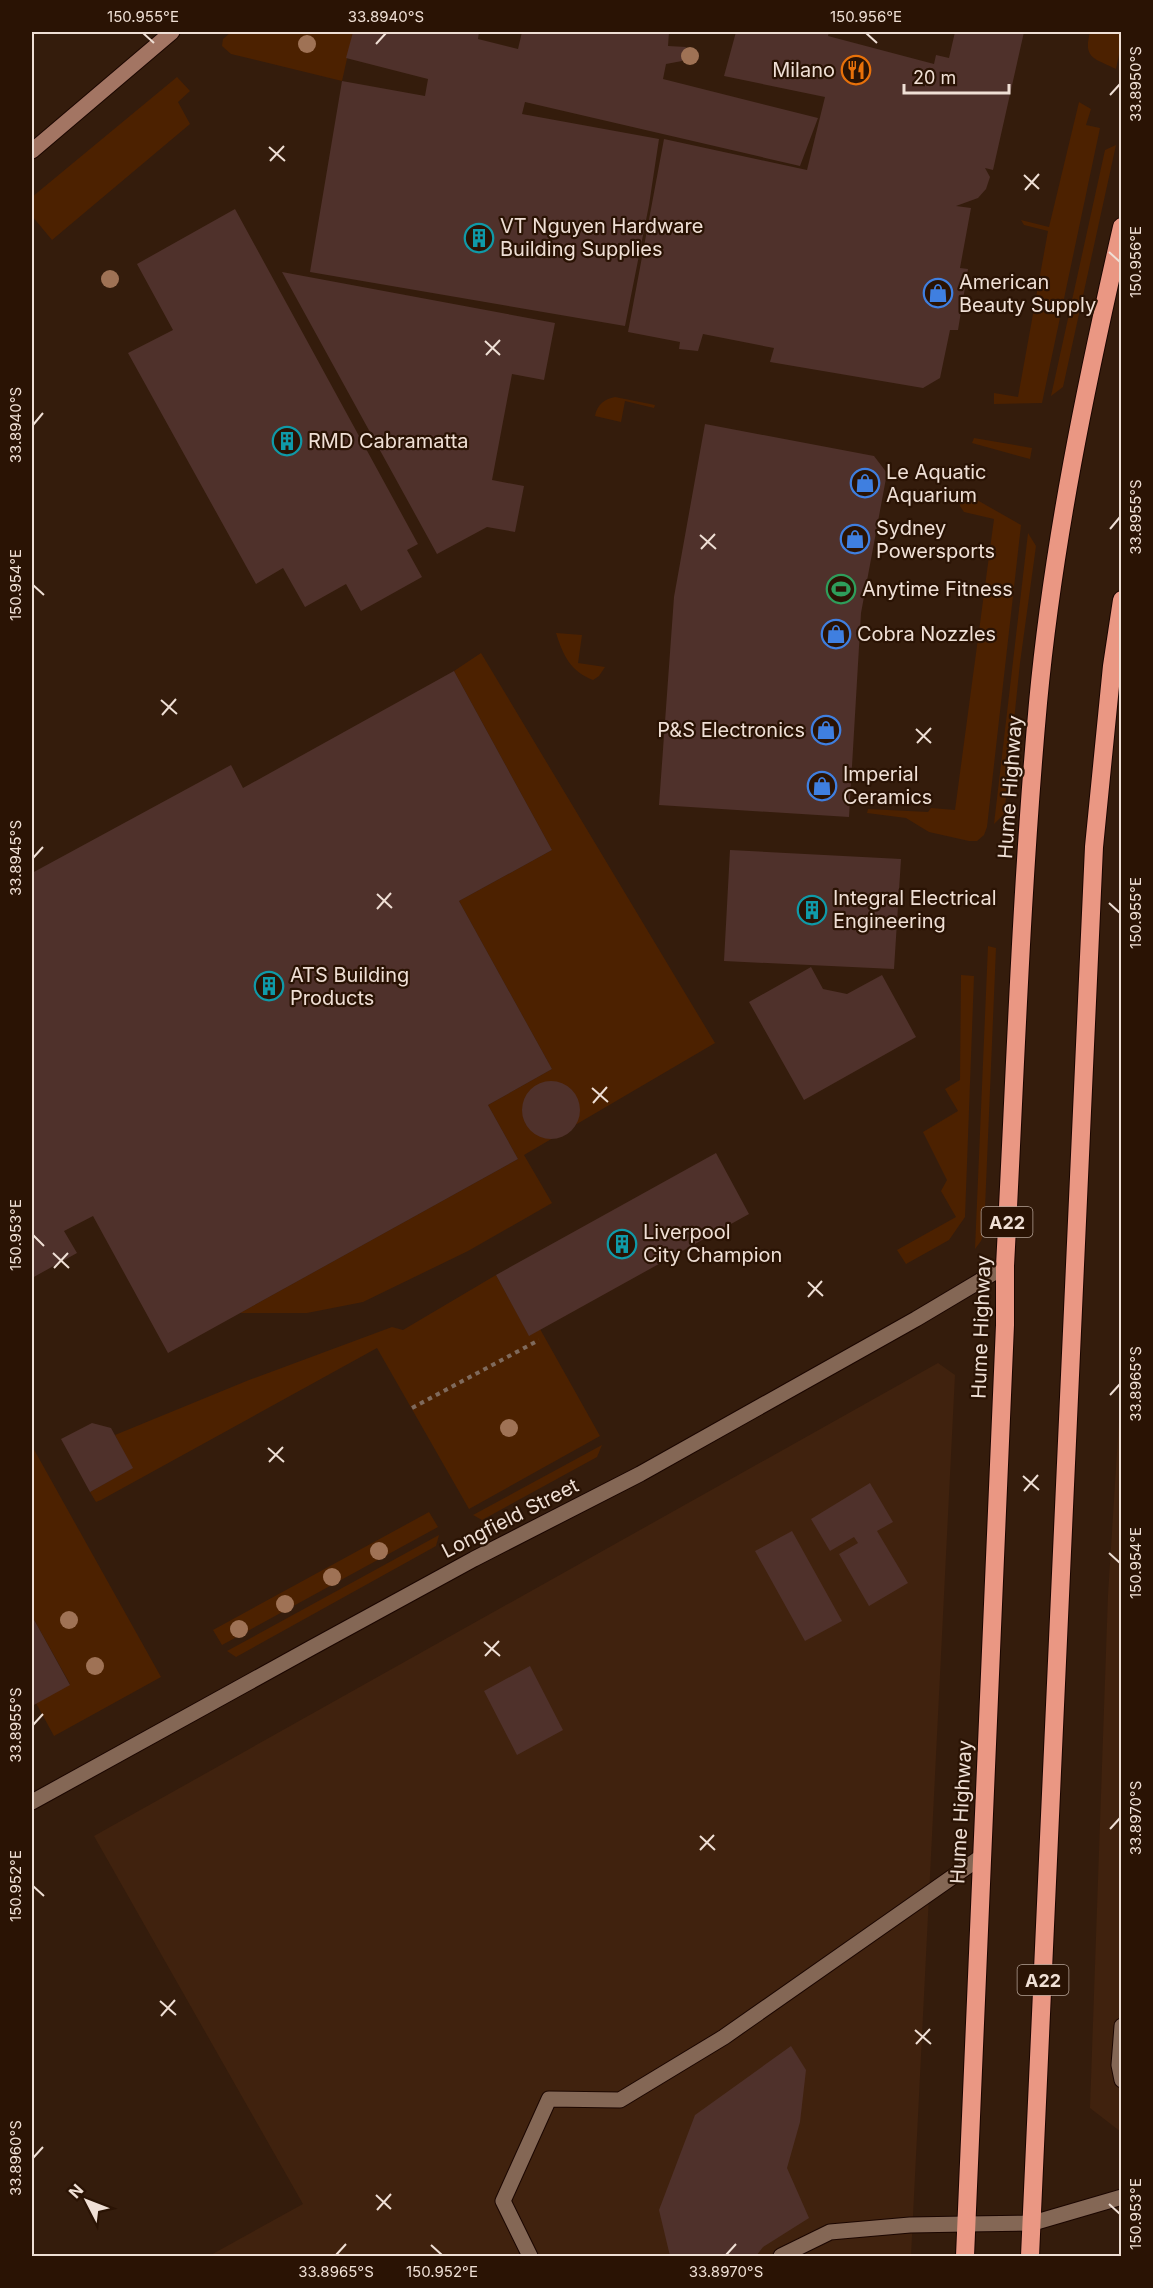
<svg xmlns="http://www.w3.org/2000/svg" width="1153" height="2288" font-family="Inter,sans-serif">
<rect width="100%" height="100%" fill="#341c0c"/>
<path fill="#40220e" d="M938 1363 955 1375 911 2256H209L303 2204 94 1836Z
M1121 1389V2132L1090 2108 1108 1595Z"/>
<path fill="#4c2100" d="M231 32H353L342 81 231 54 222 46 223 39Z
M1090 32H1121V45L1116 69C1094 58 1083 59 1090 32Z
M177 77 190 91 178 102 190 124 52 240 32 216V197Z
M1079 102 1091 109 1086 125 1100 128 1042 403 994 404V393L1018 397 1048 231 1024 225 1021 220 1049 227Z
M1116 145 1063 387 1051 396 1105 150Z
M615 397 655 405 654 408 625 401 621 422 595 416C597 405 604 399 615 397Z
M974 438 1032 448 1030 459 972 443Z
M970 496 1021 525 987 827 984 835 977 841H969L929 832 906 818 867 813 868 809 928 812 931 808 955 810 994 519 964 512 960 506 961 500Z
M1028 533 1036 546 1020 663 1006 798 1004 814 994 824Z
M556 633 582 635 578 663 605 667 599 676 593 680C570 671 563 655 556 633Z
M481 653 715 1043 524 1155 552 1203 468 1251 363 1302 307 1313H240L518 1159 488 1105 552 1069 459 901 552 850 454 671Z
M988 946 996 948 984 1232 981 1241 975 1249Z
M961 975 974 976 965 1217 949 1240 906 1264 897 1250 956 1217 941 1191 947 1180 923 1132 958 1111 945 1089 960 1080Z
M496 1275 529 1335 540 1329 600 1436 469 1509 377 1348 101 1500 96 1502 90 1492 132 1468 115 1435 249 1380 392 1327 403 1330Z
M602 1445 597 1457 482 1520 473 1515Z
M32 1446 161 1677 54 1736 36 1703 70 1684 32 1616Z
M429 1512 438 1527 222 1645 213 1630Z
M439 1535 436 1546 236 1657 227 1651Z"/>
<path fill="#4f312b" d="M353 32H479L478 39 518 49 522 32H669L668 46 686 47 682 61 666 64 663 79 818 118 800 166 525 102 522 114 659 139 649 205 625 326 310 272 342 81 425 96 428 79 346 58Z
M736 32H829L828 36 934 64 936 55 949 58 955 32H1024L993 170 985 168 990 177 986 189 978 198 956 206 971 208 960 268 968 269 958 330H950L940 378 923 388 770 362 774 348 703 334 698 351 679 349 680 342 628 332 664 139 807 170 825 97 724 76Z
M235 209 418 544 407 550 422 577 361 611 346 584 305 607 283 568 256 584 128 353 173 330 137 264Z
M282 272 555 323 544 380 512 374 492 480 524 486 515 532 487 527 437 554Z
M705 424 874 456 887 473 861 613 849 817 659 805 674 597Z
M454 671 552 850 459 901 552 1069 488 1105 518 1159 168 1353 93 1216 64 1231 77 1253 32 1278V873L231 765 243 788Z
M730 850 901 859 894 969 724 961Z
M811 967 823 989 847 994 882 975 916 1037 804 1100 749 1002Z
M522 1110a29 29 0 1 1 58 0a29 29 0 1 1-58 0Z
M716 1153 749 1214 529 1336 496 1275Z
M92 1423 111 1428 133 1468 90 1492 61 1439Z
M870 1483 893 1522 877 1531 908 1583 869 1606 839 1554 858 1543 854 1537 830 1551 811 1519Z
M792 1531 842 1621 805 1641 755 1551Z
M32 1616 70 1685 32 1706Z
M530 1666 563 1730 517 1755 484 1691Z
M791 2046 806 2070 800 2122 787 2168 809 2218 763 2247 756 2256H670L659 2210 695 2115Z"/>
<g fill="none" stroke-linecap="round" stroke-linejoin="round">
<g stroke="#1b0600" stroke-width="17">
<path id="lane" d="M1122 2026 1119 2065 1122 2080
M530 2256 503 2201 549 2099 620 2100 724 2037 981 1857
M781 2256 830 2232 910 2225 966 2224"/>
</g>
<g stroke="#1b0600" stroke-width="17">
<path id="street" d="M32 1802 311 1648 474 1559 640 1474 916 1319 1005 1266
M966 2224 1033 2223 1122 2197"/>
</g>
<g stroke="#1b0600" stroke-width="17">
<path id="secondary" d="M32 151 172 32"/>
</g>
<g stroke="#1b0600" stroke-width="20">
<path id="highway" d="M965 2256 1005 1325V1266C1015 1078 1021 890 1038 703 1053 543 1086 384 1122 227
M1030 2256 1094 847 1112 666 1122 600"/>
</g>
<path stroke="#7f6a5c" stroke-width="4" stroke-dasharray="4.5 4.5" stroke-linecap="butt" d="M412 1408 539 1340"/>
<use href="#lane" stroke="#846755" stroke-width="15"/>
<use href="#street" stroke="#846755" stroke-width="15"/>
<use href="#secondary" stroke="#a37563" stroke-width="15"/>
<use href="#highway" stroke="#ea9783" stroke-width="18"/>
</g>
<g fill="#9f7255">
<circle cx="307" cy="44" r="9"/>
<circle cx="690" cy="56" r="9"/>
<circle cx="110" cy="279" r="9"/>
<circle cx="509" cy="1428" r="9"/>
<circle cx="379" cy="1551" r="9"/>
<circle cx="332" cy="1577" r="9"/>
<circle cx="285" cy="1604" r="9"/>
<circle cx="69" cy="1620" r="9"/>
<circle cx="239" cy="1629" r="9"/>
<circle cx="95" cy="1666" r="9"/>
</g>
<path fill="none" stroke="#efdfd5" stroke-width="2" d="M143 33 154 43M866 33 877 43M376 44 386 33M1110 95 1120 84M269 147 285 161M270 161 284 146M1024 175 1039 189M1025 190 1039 174M1109 252 1120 262M485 341 500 355M486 355 500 340M33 425 43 413M1110 529 1120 517M700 535 716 549M701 549 715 534M33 585 44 595M161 700 177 714M162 715 176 699M916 729 931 743M917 743 931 728M33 858 43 847M377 894 392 908M1109 903 1120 913M377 909 391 893M592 1088 608 1102M593 1103 607 1087M33 1235 44 1246M53 1253 69 1268M54 1268 68 1253M808 1282 823 1296M808 1297 822 1281M1110 1395 1120 1384M268 1448 284 1462M269 1462 283 1447M1023 1476 1039 1490M1024 1491 1038 1475M1109 1553 1120 1563M484 1642 500 1656M485 1656 499 1641M33 1725 43 1714M1110 1829 1120 1818M700 1836 715 1850M700 1850 714 1835M33 1886 44 1896M160 2001 176 2015M161 2016 175 2000M915 2030 931 2044M916 2044 930 2029M33 2158 43 2147M376 2195 391 2209M1109 2204 1120 2214M377 2210 391 2194M431 2245 442 2255M336 2255 346 2244M726 2255 736 2244"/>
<defs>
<g id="restaurant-ring" transform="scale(1.5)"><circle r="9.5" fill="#2a1304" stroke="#e8710a" stroke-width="1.5"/><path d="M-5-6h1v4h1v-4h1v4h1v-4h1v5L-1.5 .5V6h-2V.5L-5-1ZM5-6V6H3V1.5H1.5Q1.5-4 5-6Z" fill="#e8710a"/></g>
<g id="building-ring" transform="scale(1.5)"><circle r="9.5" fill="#2a1304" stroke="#0f9aa8" stroke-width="1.5"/><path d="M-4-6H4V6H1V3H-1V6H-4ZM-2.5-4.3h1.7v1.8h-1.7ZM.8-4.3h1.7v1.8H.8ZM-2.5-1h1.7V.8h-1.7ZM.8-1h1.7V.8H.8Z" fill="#0f9aa8"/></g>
<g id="shop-ring" transform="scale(1.5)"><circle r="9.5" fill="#2a1304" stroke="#3f7fe0" stroke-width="1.5"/><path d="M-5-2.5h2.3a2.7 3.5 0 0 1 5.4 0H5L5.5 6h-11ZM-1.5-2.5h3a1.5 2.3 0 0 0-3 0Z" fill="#3f7fe0"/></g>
<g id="stadium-ring" transform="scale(1.5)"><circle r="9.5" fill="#2a1304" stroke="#2e9e5b" stroke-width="1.5"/><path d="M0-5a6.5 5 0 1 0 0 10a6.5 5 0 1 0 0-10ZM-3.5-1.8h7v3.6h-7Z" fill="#2e9e5b"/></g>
</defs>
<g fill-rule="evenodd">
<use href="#restaurant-ring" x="856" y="70"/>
<use href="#building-ring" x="479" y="238"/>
<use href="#shop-ring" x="938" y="293"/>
<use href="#building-ring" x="287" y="441"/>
<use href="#shop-ring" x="865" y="483"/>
<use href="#shop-ring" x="855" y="539"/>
<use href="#stadium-ring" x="841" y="589"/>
<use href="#shop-ring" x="836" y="634"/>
<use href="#shop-ring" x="826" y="730"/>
<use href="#shop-ring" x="822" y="786"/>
<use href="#building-ring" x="812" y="910"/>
<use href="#building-ring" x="269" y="986"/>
<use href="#building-ring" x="622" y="1244"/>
</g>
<g text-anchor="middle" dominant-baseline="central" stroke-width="4.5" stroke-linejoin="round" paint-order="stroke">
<g fill="#2a1304" stroke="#b4a296" stroke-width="1.5">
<rect x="981.5" y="1207" width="51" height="30" rx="4.5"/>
<rect x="1017.5" y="1965" width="51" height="30" rx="4.5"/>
</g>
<g font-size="18" font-weight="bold" fill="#efdfd5">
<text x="1007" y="1222">A22</text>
<text x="1043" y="1980">A22</text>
</g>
<g font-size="20" fill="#efdfd5" stroke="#2a1304" text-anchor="start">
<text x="835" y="70" text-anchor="end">Milano</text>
<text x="500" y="226">VT Nguyen Hardware<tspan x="500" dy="23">Building Supplies</tspan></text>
<text x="959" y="282">American<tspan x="959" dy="23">Beauty Supply</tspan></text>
<text x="308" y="441">RMD Cabramatta</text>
<text x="886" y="472">Le Aquatic<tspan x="886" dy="23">Aquarium</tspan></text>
<text x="876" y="528">Sydney<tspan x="876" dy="23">Powersports</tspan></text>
<text x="862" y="589">Anytime Fitness</text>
<text x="857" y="634">Cobra Nozzles</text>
<text x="805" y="730" text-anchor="end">P&amp;S Electronics</text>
<text x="843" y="774">Imperial<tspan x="843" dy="23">Ceramics</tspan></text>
<text x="833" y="898">Integral Electrical<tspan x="833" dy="23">Engineering</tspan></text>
<text x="290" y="975">ATS Building<tspan x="290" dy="23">Products</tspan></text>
<text x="643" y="1232">Liverpool<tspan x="643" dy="23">City Champion</tspan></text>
</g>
<g font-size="20" fill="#efdfd5" stroke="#2a1304">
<text transform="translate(1010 787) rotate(-86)">Hume Highway</text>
<text transform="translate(981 1327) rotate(-88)">Hume Highway</text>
<text transform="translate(510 1518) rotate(-27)">Longfield Street</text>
<text transform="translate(961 1812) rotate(-87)">Hume Highway</text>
</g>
</g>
<rect width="1153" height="2288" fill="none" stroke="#2a1304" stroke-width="66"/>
<g transform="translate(87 2201) rotate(312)" stroke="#2a1304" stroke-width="4.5" paint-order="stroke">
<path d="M0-4.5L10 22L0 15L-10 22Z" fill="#efdfd5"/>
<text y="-9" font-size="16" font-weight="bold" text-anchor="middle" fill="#efdfd5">N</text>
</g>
<path d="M904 84v9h105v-9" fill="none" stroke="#efdfd5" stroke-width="3"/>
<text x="913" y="84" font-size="18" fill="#efdfd5" stroke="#2a1304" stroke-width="4.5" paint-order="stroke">20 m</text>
<rect x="33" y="33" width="1087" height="2222" fill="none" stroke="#efdfd5" stroke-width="2"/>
<g font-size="15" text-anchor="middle" fill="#efdfd5">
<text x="143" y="22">150.955°E</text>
<text x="386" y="22">33.8940°S</text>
<text x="866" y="22">150.956°E</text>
<text transform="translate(1136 84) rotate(-90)" y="5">33.8950°S</text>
<text transform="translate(1136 262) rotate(-90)" y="5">150.956°E</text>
<text transform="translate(16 425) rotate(-90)" y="5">33.8940°S</text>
<text transform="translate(1136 517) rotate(-90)" y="5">33.8955°S</text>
<text transform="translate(16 585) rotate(-90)" y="5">150.954°E</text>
<text transform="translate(16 858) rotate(-90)" y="5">33.8945°S</text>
<text transform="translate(1136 913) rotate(-90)" y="5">150.955°E</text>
<text transform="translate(16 1235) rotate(-90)" y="5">150.953°E</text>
<text transform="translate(1136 1384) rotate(-90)" y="5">33.8965°S</text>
<text transform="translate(1136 1563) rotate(-90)" y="5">150.954°E</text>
<text transform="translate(16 1725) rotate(-90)" y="5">33.8955°S</text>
<text transform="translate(1136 1818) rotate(-90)" y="5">33.8970°S</text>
<text transform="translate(16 1886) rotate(-90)" y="5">150.952°E</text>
<text transform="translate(16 2158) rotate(-90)" y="5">33.8960°S</text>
<text transform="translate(1136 2214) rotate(-90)" y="5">150.953°E</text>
<text x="336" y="2277">33.8965°S</text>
<text x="442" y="2277">150.952°E</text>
<text x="726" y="2277">33.8970°S</text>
</g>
</svg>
